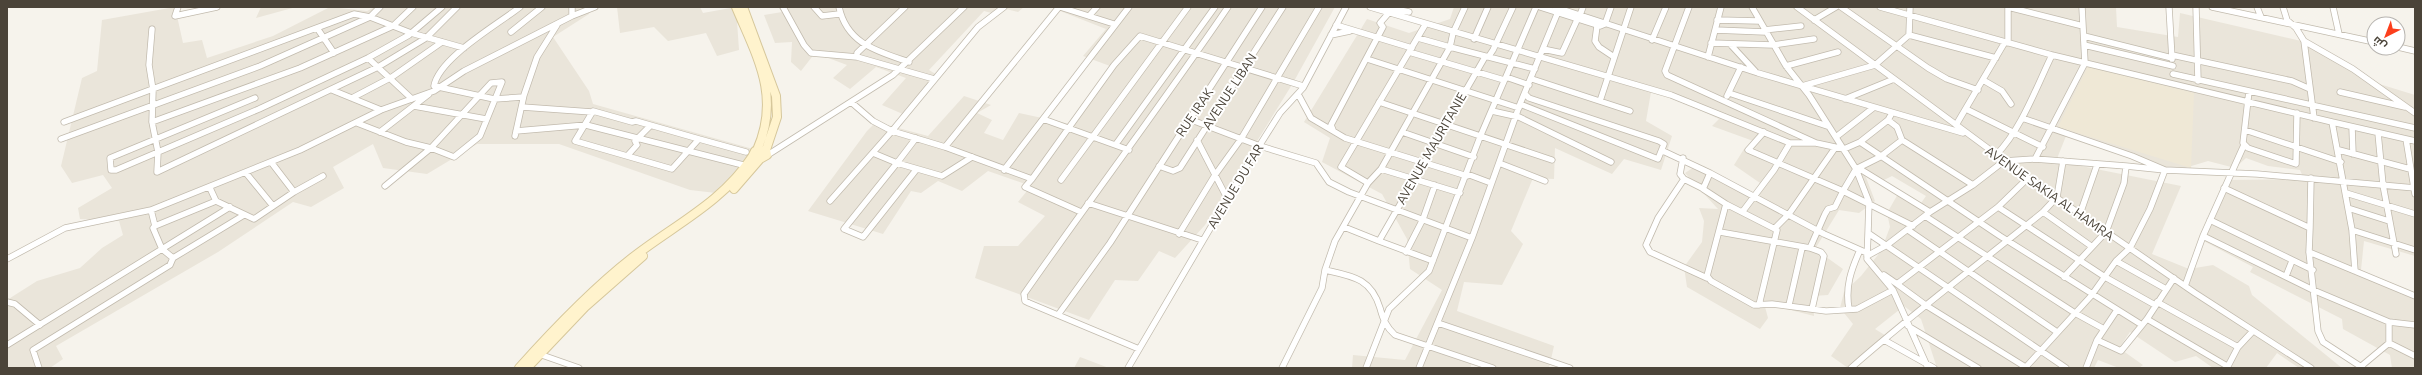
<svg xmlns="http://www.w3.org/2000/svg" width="2422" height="375" viewBox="0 0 2422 375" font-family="Ubuntu,Cairo,sans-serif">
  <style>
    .residential { fill: #eae5da }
    .education { fill: #efe8d6 }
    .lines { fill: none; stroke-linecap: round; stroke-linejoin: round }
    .street-casing { stroke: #c2bbae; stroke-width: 7 }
    .secondary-casing { stroke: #d6c79b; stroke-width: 10 }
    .street { stroke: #fff; stroke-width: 5.5 }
    .secondary { stroke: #fff3cd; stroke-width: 8 }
    .labels { text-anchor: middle; stroke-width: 4; stroke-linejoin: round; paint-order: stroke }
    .street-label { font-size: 13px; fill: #4b4439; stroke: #fff }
  </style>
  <rect width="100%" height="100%" fill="#f6f3ec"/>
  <path class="residential" d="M175,7L183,43L202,40L207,58L273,36L330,7L367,11L375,7H590L589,14L553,37L589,91L593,104L753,149L734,180L716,193L690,190L559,144H477L427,174L383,168L373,144L333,167L344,188L311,207L293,202L218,252L56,346L63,359L50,368H7V300L37,281L80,268L102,248L123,235L119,221L80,219L78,208L112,188L103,175L72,183L61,166L82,78L97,71L102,20Z
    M261,7H296L256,18Z
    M617,7H700L703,13L736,7L739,50L717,56L706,33L668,41L654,27L620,33Z
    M778,7H1024L1018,12L1006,9L999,15L984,11L929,70L937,75L905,115L882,105L906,78L876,67L850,89L833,78L847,65L815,53L801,71L791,62L792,42L775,43L764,15L782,12Z
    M1050,7H1335L1293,83L1205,225L1175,258L1159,251L1138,281L1115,280L1089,320L975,278L984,246H1018L1045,216L1018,202L1031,186L988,171L962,191L938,181L921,193L911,191L883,234L808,211L867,131L876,122L928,136L964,96L991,105L977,113L992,120L984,133L1003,140L1019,113L1070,124L1110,66L1083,56L1106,29Z
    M1454,7H2116L2117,27L2178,37L2180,13L2314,44L2376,83L2415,95V256L2364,241L2361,270L2415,294V368H2392L2390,355L2343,329L2342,319L2250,272L2253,267L2200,239L2230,180L2304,179L2300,170L2268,166L2246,158L2235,168L2208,161L2175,171L2068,131L2056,161L2181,186L2152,254L2189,269L2213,265L2249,286L2252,295L2342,368H2299L2277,353L2266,368H2213L2196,356L2175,362L2130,332L2119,348L2143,365L2139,368H2119L2098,360L2094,368H1937L1921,319L1904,306L1875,329L1891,339L1856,368H1848L1831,356L1853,324L1840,308L1844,292L1861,276L1881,251L1890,227L1887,213L1898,194L1919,206L1926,196L1892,176L1882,181L1862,167L1875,201L1859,213L1839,210L1815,249L1843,269L1828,295L1813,296L1814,316L1764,303L1768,318L1760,329L1687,287L1684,267L1702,242L1704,221L1699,208L1718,209L1685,173L1694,167L1753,193L1760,183L1734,165L1744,149L1756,142L1712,126L1719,119L1661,92H1651L1646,121L1672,136L1661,170L1624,159L1612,174L1555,148L1554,179L1533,178L1511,231L1523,244L1502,285L1464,282L1457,311L1554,346L1549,368H1488L1472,363L1470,368H1352L1353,355L1405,360L1442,290L1410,269L1407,239L1382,194L1322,162L1330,138L1304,122L1367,19L1409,33L1450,19Z
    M1080,357L1109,368H1074Z"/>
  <path class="education" d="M2088,66L2194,93L2191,168L2058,127Z"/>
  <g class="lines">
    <g class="street-casing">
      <path id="street" d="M178,7L175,16L217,7
        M520,7C497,25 439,58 434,86L494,99L523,97
        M783,7L804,45L811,53L857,57
        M814,7L822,16L839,14
        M839,7C847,44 877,51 909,62
        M905,7L857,53V57L934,79
        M1060,7L1114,24
        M1370,7L1671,95L1790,143H1816
        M1386,7L1409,12
        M1465,7L1453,33L1450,47L1535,69
        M1540,7L1600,26L1605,24L1611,7
        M1555,7L1758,73L1963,133
        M1689,7L1665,71L1667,75L1816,143L1844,149L1860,142
        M1752,7L1786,66L1809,95L1856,169L1869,202L1868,233L2066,368
        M1797,7L2028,178L2195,293L2311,368
        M1841,7L1928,68L1947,79L1978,90
        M1880,7L2052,55L2332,122
        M2082,7L2083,26
        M2169,7L2172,59
        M2196,7L2198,81
        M2212,7L2374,42
        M2257,7L2261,17
        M2283,7L2287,20L2296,28L2304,41L2314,118
        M2333,7L2339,34
        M1580,15L1583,7
        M572,16L595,7
        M1089,16L1097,7
        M1717,20L1759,21
        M1814,20L1836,7
        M1336,25L1412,48
        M1597,26L1595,41L1599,47L1614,57
        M317,28L334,53
        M152,29L149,65L153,90L152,122L158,152L157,172L378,67L426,38L457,7
        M1715,30L1765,32
        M1764,30L1801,26
        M511,32L542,7
        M1331,35L1350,31
        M1909,35L1996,58
        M2084,36L2172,58
        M1474,39L1488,7
        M1652,40L1666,7
        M2304,41L2353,69L2415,113
        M1711,43L1773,45L1814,39
        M1730,44L1755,71
        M2084,45L2173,66
        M2398,47L2415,51
        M1543,49L1562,53L1577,20
        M1409,52L1504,80
        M2172,55L2292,81L2310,89
        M1708,57L1721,7
        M368,58L412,99
        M1367,59L1519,108
        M1786,66L1838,52
        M2173,74L2415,128
        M1506,77L1529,85
        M1532,79L1630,111
        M1983,80L2002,91L2011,104
        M502,82L480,136L454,157L431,148L491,83Z
        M1802,86L1875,65L1909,35L1910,7
        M332,90L381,110
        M2249,91L2243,143L2248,148L2296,164L2297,113
        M2340,92L2405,107
        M1729,93L1827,126
        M1298,94L1311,118L1345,138L1467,176
        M1727,96L1741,67
        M255,98L110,158L111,170H116L259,109L368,58L409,35L442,7
        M352,98L392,77L442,42
        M1845,99L1894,79
        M1600,101L1631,7
        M851,102L873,121L892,131L945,147L1032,179L1025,187L1081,212
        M1379,102L1552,160
        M1520,104L1658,159L1664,144L1659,141L1529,98L1525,94
        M414,106L486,119
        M522,107L592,112
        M1966,109L2043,147
        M593,111L632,122L636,121L699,139L672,169L575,141Z
        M1492,111L1519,117L1611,162
        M1892,113L1888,120L1860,142L2000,236L2142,325
        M2022,118L2132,156L2165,170L2257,174L2415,188
        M1043,119L1129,150
        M1189,119L1260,146L1316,163L1329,182L1349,192L1472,238
        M1888,120L1897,127L1902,140
        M64,122L354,14L370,17L411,33L464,48
        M152,122L300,68L393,26L413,7
        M357,123L406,142L431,148
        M1956,125L2005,42
        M2352,127L2353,154
        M1333,130L1331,125L1383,27L1380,23L1394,7
        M2245,130L2341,162
        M516,131L586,125L747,166
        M380,132L429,94
        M1402,132L1474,157
        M1764,132L1748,150L1843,191L1856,169L1880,157L1902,140L1973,185
        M2378,133L2383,185L2396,254
        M515,136L524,95L537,57L557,25
        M1836,137L1873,108
        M916,138L897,163L942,176L972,157
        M61,139L260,66L370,17L380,7
        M699,139L746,152
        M2406,139L2415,194
        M1197,140L1227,198
        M2415,141L2332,122L2352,230L2415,250
        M1116,144L1215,7
        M945,147L1059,7
        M2339,150L2410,169
        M1663,151L1710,173L1703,189L1726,204L1707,276L1711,281L1754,305L1772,304L1826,311L1857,309L1893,290
        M873,153L897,163L844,229L863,237L916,170
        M628,155L637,145L635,141L650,126
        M1996,155C2021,130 2036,88 2052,55
        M766,156L893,75L964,7
        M1683,158L1680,174L1684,179
        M2035,159L2126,166L2124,183L2106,232L2064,277
        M271,162L294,192
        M1499,163L1545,181
        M1159,166L1173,171L1180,168L1283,7
        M1381,169L1460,193
        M1860,169L1930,212
        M1004,170L1129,7
        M246,173L273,206
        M1710,173L1824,234L1867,253
        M1467,174L1491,183
        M1032,179L1114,65L1140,36L1303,86
        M1061,180L1188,7
        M1368,183L1341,167L1425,25
        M385,186L431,148
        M210,188L216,201L254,219L294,192L323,176
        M1702,188L1684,179L1658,218L1646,245L1650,252L1707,278
        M2224,188L2310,228L2309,252L2318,331L2323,342L2363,368
        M2346,193L2415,214
        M830,201L892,131L978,27L1004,7
        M1088,203L1202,240
        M1726,204L1777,230L1759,305
        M1998,207L2105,277L2155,305
        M2348,208L2389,221
        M1743,211L1774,170L1790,143
        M2043,212L2091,246
        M2080,214L2097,165
        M1925,216L2075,313L2104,329
        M2210,220L2313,270
        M155,226L216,201
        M1344,227L1379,241
        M1775,228L1789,214L1835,148
        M2310,228L2311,178
        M1908,230L2057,332
        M2352,230L2355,271
        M1720,232L1810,248L1825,214L1828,209L1835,207L1843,191L1913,226
        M1868,233L1867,259L1893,290L1928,368
        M1179,234L1215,175L1241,139L1319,7
        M2203,236L2313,290L2389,322L2415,325
        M1810,248L1821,252L1824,256L1812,309
        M1406,252L1423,219L1435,185
        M2309,252L2415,296
        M1867,256L1887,245L1930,212L1973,185L2004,161L2035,159L2085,63L2083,26L2008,7V43
        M173,258L244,215
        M7,259L65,228L151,210L300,150L381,110L434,91L464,71L572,16V7
        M1433,261L1379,241L1485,57L1489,56L1493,50L1513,7
        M2116,261L2166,289
        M1325,270C1352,276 1371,278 1380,308C1383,319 1386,327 1395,335L1493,368
        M1884,275L1897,284
        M2286,276L2292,261
        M2185,286L2203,236L2244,145
        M7,302L15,304L40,325
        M2157,302L2238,347
        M1789,305L1802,248
        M1849,309C1845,287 1851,270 1860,250
        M1058,315L1110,243L1262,7
        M2147,319L2227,366
        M2389,322V343
        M1438,323L1570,368
        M1908,326L1978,368
        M1884,340L1934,368
        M2097,340L2121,351L2147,319L2174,278
        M7,345L162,249L153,228L155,226L151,210
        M1139,349L1029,303L1025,301L1024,294C1091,198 1162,104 1228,7
        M539,354L579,368
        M39,368L33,350L170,265L173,258L162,249L230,207
        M1128,368L1251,159L1280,113L1303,88L1346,7
        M1282,368L1322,288L1325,270L1335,241L1368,183L1381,169L1450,47L1418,38
        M1366,368L1389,309L1429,271L1480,137L1536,7
        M1419,368L1472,238L1520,104L1560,7
        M1851,368C1913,313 1979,264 2043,212L2057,197L2063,161
        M2025,368L2091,296L2116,261L2130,248L2150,209L2165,170L2126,166
        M2027,368L1927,306L1897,284L1998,207L2028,178
        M2086,368L2097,340L2117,310
        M2227,368L2238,347L2253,331
        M2359,368L2389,343L2415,356"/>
    </g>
    <g class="secondary-casing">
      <path id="secondary" d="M736,7C757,57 781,96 757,150
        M743,7L776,96L777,117L766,150
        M766,150L767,155L760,159L752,157L755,151Z
        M734,189L760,159
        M519,368C554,329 591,290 632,258C674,225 722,203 752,157
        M527,368L585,307L643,256"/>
    </g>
    <use href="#street" class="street"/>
    <use href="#secondary" class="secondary"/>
  </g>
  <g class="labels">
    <g class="street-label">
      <text transform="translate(1229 91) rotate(-57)" y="5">AVENUE LIBAN</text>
      <text transform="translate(1194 112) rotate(-56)" y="5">RUE IRAK</text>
      <text transform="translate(1431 148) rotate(-60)" y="5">AVENUE MAURITANIE</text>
      <text transform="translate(1235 186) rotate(-59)" y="5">AVENUE DU FAR</text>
      <text transform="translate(2050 193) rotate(35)" y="5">AVENUE SAKIA AL HAMRA</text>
    </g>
  </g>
  <rect width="2422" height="375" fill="none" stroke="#4b4439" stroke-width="16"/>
  <g transform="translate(2386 36) rotate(222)"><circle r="19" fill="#ffffff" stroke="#b7b4b0"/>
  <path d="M0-3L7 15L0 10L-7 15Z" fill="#fc3f1d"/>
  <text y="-6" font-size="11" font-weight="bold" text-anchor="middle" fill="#4b4439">ش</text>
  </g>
</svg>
